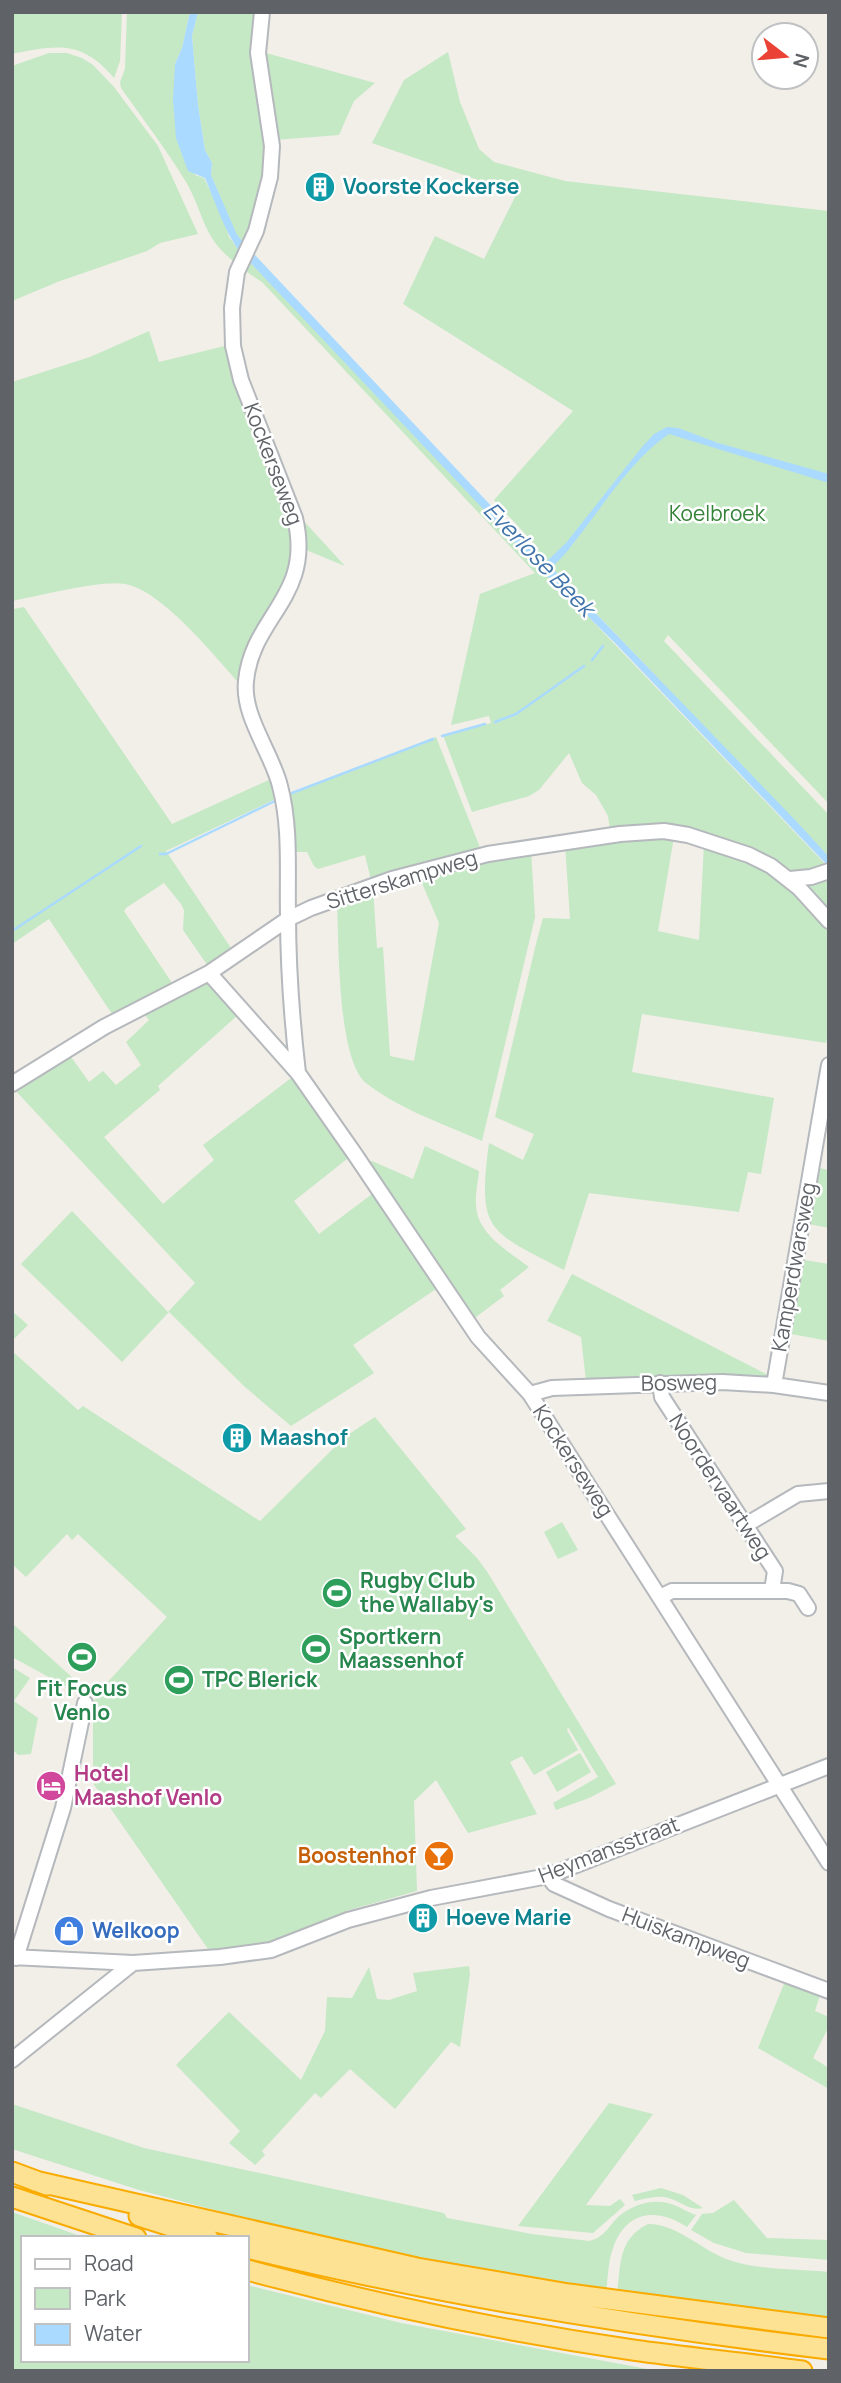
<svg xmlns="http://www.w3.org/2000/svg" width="841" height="2383" viewBox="0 0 841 2383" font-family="Manrope,sans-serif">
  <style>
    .green { fill: #c5e8c5 }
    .water { fill: #aadaff }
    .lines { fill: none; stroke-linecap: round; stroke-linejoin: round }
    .stream { stroke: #aadaff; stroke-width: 2.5 }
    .minor-casing { stroke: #b5b8bc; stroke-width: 18 }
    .highway-casing { stroke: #f9ab00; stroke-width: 23 }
    .minor { stroke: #fff; stroke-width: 14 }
    .highway { stroke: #fde293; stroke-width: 19 }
    .labels { text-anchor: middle; stroke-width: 5; stroke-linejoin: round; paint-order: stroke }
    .culture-label { font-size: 21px; font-weight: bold; fill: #0d838f; stroke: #fff; text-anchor: start }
    .street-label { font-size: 21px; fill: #5f6368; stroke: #fff }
    .park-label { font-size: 21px; fill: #348238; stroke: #fff }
    .leisure-label { font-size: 21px; font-weight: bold; fill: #27864d; stroke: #fff; text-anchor: start }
    .hotel-label { font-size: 21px; font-weight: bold; fill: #b23c85; stroke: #fff; text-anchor: start }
    .food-label { font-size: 21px; font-weight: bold; fill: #c56008; stroke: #fff; text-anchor: end }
    .shop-label { font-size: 21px; font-weight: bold; fill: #366cbe; stroke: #fff; text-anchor: start }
    .water-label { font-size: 23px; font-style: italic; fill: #4174aa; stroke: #fff }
  </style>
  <rect width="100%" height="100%" fill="#f1efe8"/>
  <path class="green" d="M12,12H122L120,61L114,78C82,40 57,45 12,54Z
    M127,12H190L182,48L175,64L195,175L204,178L224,218L229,237L241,253L236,263C202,238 205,215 186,182C166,149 143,119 121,88L120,82L125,69Z
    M198,12H256L267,161L246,245L237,236L211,175L212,163L205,150L198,105L192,36Z
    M448,52L460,102L479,149L494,162L565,181L829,211V804L668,635L664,641L829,815V857L588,605L580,608L828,867L805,873L793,871L739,847L610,830L608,816L596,795L582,783L569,753L539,790L529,796L472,812L443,735L491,723L489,716L451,725L480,594L535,573L262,282L242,269L247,259L540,559L534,552L539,549L494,500L573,411L403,304L435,236L484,259L515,197L484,182L372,143L404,80Z
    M49,53H67L82,58L93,65L114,87L158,146L198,234L160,243L147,251L60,281L12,301V66Z
    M266,53L375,83L354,101L339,135L275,140Z
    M149,331L159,362L229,345L295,529L293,571L255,640L238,682C213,654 161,590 125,584C98,580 41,596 12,601V382L90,357Z
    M301,518L345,566L306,550V540Z
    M12,607L14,609L24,607L172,824L271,779L282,796L166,851L233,951L208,966L183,930L184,910L181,904L164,883L126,908L124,911L174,986L114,1017L49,919L12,944Z
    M436,737L481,850L410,866L371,880L365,855L318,869L314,866L307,852H294L293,809L290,793Z
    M674,837L658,931L699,940L704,844L775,873L801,897L829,929V1029L826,1043L642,1014L632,1072L774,1098L761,1174L748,1172L739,1212L589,1193L564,1270C489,1230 477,1234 489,1143L523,1160L534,1134L495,1117L536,944L543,918L570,919L565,844Z
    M531,848L535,917L482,1141C444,1124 399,1109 366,1083C337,1059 339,942 337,904L373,889L377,948L383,947L390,1056L414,1061L439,923L418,874Z
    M829,876V917L801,882Z
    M206,982L213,985L238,1015L158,1086L160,1090L104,1137L163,1204L214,1160L203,1145L295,1075L352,1155L294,1201L319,1234L376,1191L439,1287L353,1345L374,1373L291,1426L245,1387L169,1312L122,1362L21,1264L72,1211L168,1312L195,1283L13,1088L69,1054L89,1082L103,1071L116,1085L141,1065L126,1042L149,1020L143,1012Z
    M425,1146L479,1171C478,1182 475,1194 476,1205C477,1234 508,1251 529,1267L500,1290L504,1296L472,1320L368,1164L372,1161L413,1179Z
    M814,1167L829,1170V1228L804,1223Z
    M798,1259L829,1264V1341L786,1333Z
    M572,1274L770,1376L769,1379L586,1381L581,1337L547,1321Z
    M12,1311L28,1325L12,1341Z
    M12,1351L78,1410L83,1406L260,1521L346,1436L375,1417L466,1529L455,1536L477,1558L488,1573L616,1784L589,1798L556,1810L553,1803L598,1777L568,1727L567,1730L578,1750L534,1775L522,1756L510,1762L537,1814L468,1833L436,1780L414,1801L417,1891L346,1911L347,1914L259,1945L208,1951L211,1948L208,1949L93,1783V1702L96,1698L95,1696L167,1617L78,1534L72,1540L67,1534L26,1577L12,1564Z
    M562,1522L578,1550L558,1559L544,1532Z
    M12,1623L85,1689L80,1694L12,1657Z
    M12,1667L30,1678L14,1701L38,1718L31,1754L18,1755L12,1749Z
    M580,1753L591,1772L557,1792L546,1772Z
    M469,1966L470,1974L460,2047L451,2042L395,2109L350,2069L321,2098L315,2093L262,2151L265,2155L255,2165L229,2143L240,2131L176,2065L229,2012L301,2080L325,2031L327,1997L352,1998L369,1967L377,1999L389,2000L417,1991L413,1973Z
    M786,1979L820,1995L815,2011L829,2017V2026L813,2058L829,2068V2089L758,2048Z
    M609,2103L653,2114L586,2205L610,2206L620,2199L625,2205L593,2233L518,2226Z
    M12,2104L144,2148L444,2213L447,2218L532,2234L589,2241C604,2238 608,2227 618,2217C632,2205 652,2198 671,2204C679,2206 687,2212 696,2215L687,2227C656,2207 626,2211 613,2248C608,2262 608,2278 606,2292L332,2241L139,2190L12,2149Z
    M661,2188L683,2195L703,2208C689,2212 679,2199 664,2197C654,2196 644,2199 635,2201L632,2195Z
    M734,2200L767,2238L829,2240V2260L746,2253L714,2243L691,2230L702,2214L713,2213Z
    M12,2212L86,2238H23V2360H247V2285L401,2323L658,2371H12Z
    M648,2224C677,2224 699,2248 726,2259C755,2270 797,2269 829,2272V2319L617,2293C621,2264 618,2239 648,2224Z"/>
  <path class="water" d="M190,12H198L192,36L198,105L205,150L212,163L211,175L237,235L246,245L241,253C226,235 215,201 205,178L188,171L176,138L173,100L175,64L182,48Z
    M252,252L545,563L566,543L642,447L654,434L667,427L678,428L718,443L829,474V483L669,434C636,456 607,499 583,531C573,543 564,558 551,567L798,823L829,857V867L616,644L537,566L247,259Z"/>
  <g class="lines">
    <path class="stream" d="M592,660L603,646
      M495,722L516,714L584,666
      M442,736L485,724
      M292,793L433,739
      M160,854H166L277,800
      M12,931L141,846"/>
    <g class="minor-casing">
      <path id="minor" d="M262,12L258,53L272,146L270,177L256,231L237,272L232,308L233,346L241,380L295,518C314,597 252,616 246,681C242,716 272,753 280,786C291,828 287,871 288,914C288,967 292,1021 298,1073
        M790,879L811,877L829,871
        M209,973L298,1073L354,1153L478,1337L530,1394L829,1863
        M12,1084L104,1027L209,973L288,919L311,908L392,879L488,854L620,834L664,831L688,835L749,855L771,866L799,888L829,921
        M660,1383L662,1397L775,1571L772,1591
        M774,1385L829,1065
        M530,1394L552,1388L722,1382L774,1385L829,1393
        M744,1526L798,1494L829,1491
        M660,1597L672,1591H788L799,1594L808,1608
        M548,1876L554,1884L609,1909L829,1991
        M12,1957L133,1963L220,1957L271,1950L348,1920L431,1898L548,1876L829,1766
        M16,1958L63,1808L85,1703
        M12,2060L133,1963"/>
    </g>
    <g class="highway-casing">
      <path id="highway" d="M12,2172L47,2185
        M35,2181L417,2268L569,2294L829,2328
        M12,2197L136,2238
        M139,2216L208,2238
        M247,2248C439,2295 633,2326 829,2349
        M247,2270C374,2304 503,2331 633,2350C689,2358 746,2363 802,2371"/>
    </g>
    <use href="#minor" class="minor"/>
    <use href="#highway" class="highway"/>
  </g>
  <defs>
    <g id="building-disc" transform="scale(1.575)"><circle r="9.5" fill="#0f9aa8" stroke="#fff"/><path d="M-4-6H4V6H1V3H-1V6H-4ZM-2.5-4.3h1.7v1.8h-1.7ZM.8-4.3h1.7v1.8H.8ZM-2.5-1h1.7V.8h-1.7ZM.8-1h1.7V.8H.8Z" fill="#fff"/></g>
    <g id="stadium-disc" transform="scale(1.575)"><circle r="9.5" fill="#2e9e5b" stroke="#fff"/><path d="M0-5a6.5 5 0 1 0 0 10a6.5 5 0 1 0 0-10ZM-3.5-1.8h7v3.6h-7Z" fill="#fff"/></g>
    <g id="hotel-disc" transform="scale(1.575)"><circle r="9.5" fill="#d1479c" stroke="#fff"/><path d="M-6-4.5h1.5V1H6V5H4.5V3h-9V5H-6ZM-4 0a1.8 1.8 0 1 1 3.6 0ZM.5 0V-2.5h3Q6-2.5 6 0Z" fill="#fff"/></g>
    <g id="bar-disc" transform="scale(1.575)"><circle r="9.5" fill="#e8710a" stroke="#fff"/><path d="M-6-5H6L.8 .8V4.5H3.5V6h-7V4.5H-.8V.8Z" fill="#fff"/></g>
    <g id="shop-disc" transform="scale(1.575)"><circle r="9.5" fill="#3f7fe0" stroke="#fff"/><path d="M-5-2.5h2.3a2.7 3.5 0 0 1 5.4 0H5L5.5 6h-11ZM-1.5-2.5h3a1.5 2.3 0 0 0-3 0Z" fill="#fff"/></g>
  </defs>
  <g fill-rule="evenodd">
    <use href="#building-disc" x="320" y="187"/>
    <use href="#building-disc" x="237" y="1438"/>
    <use href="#stadium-disc" x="337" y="1593"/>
    <use href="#stadium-disc" x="316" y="1649"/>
    <use href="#stadium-disc" x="82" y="1657"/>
    <use href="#stadium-disc" x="179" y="1680"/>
    <use href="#hotel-disc" x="51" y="1786"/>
    <use href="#bar-disc" x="439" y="1856"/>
    <use href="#building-disc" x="423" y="1918"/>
    <use href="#shop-disc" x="69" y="1931"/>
  </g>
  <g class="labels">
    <g class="culture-label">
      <text x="343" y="194">Voorste Kockerse</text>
      <text x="260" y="1445">Maashof</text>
      <text x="446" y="1925">Hoeve Marie</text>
    </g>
    <g class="street-label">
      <text transform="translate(273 464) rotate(69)" y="7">Kockerseweg</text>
      <text transform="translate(402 880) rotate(-17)" y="7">Sitterskampweg</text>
      <text transform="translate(794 1267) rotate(-80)" y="7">Kamperdwarsweg</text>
      <text transform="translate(679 1383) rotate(-1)" y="7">Bosweg</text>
      <text transform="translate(573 1461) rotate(57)" y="7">Kockerseweg</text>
      <text transform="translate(720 1487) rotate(57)" y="7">Noordervaartweg</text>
      <text transform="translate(609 1850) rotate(-21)" y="7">Heymansstraat</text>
      <text transform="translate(686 1938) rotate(21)" y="7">Huiskampweg</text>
    </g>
    <g class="park-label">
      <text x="717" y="521">Koelbroek</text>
    </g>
    <g class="leisure-label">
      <text x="360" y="1588">Rugby Club<tspan x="360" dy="24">the Wallaby's</tspan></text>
      <text x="339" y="1644">Sportkern<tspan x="339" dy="24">Maassenhof</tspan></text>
      <text x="202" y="1687">TPC Blerick</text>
      <text x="82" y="1696" text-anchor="middle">Fit Focus<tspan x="82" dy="24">Venlo</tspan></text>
    </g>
    <g class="hotel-label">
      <text x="74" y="1781">Hotel<tspan x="74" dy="24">Maashof Venlo</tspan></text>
    </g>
    <g class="food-label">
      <text x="416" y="1863">Boostenhof</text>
    </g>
    <g class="shop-label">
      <text x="92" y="1938">Welkoop</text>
    </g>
    <g class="water-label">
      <text transform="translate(539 559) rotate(46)" y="8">Everlose Beek</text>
    </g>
  </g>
  <rect width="841" height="2383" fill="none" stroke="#5f6368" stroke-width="28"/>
  <rect x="21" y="2236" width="228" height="126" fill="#ffffff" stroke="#bfc1c3" stroke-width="2"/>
  <rect x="35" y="2259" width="35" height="10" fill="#ffffff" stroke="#bfc1c3" stroke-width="2"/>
  <text x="84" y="2271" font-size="21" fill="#5f6368">Road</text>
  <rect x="35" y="2288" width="35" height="21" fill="#c5e8c5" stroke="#bfc1c3" stroke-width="2"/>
  <text x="84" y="2306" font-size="21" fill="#5f6368">Park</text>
  <rect x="35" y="2324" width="35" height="21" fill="#aadaff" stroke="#bfc1c3" stroke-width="2"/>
  <text x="84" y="2341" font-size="21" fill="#5f6368">Water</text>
  <g transform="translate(785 56) rotate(106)"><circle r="33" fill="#ffffff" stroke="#bfc1c3" stroke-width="2"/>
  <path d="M0-5L12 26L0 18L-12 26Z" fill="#ea4335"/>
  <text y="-10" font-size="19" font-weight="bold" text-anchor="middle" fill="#5f6368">N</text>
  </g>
</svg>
